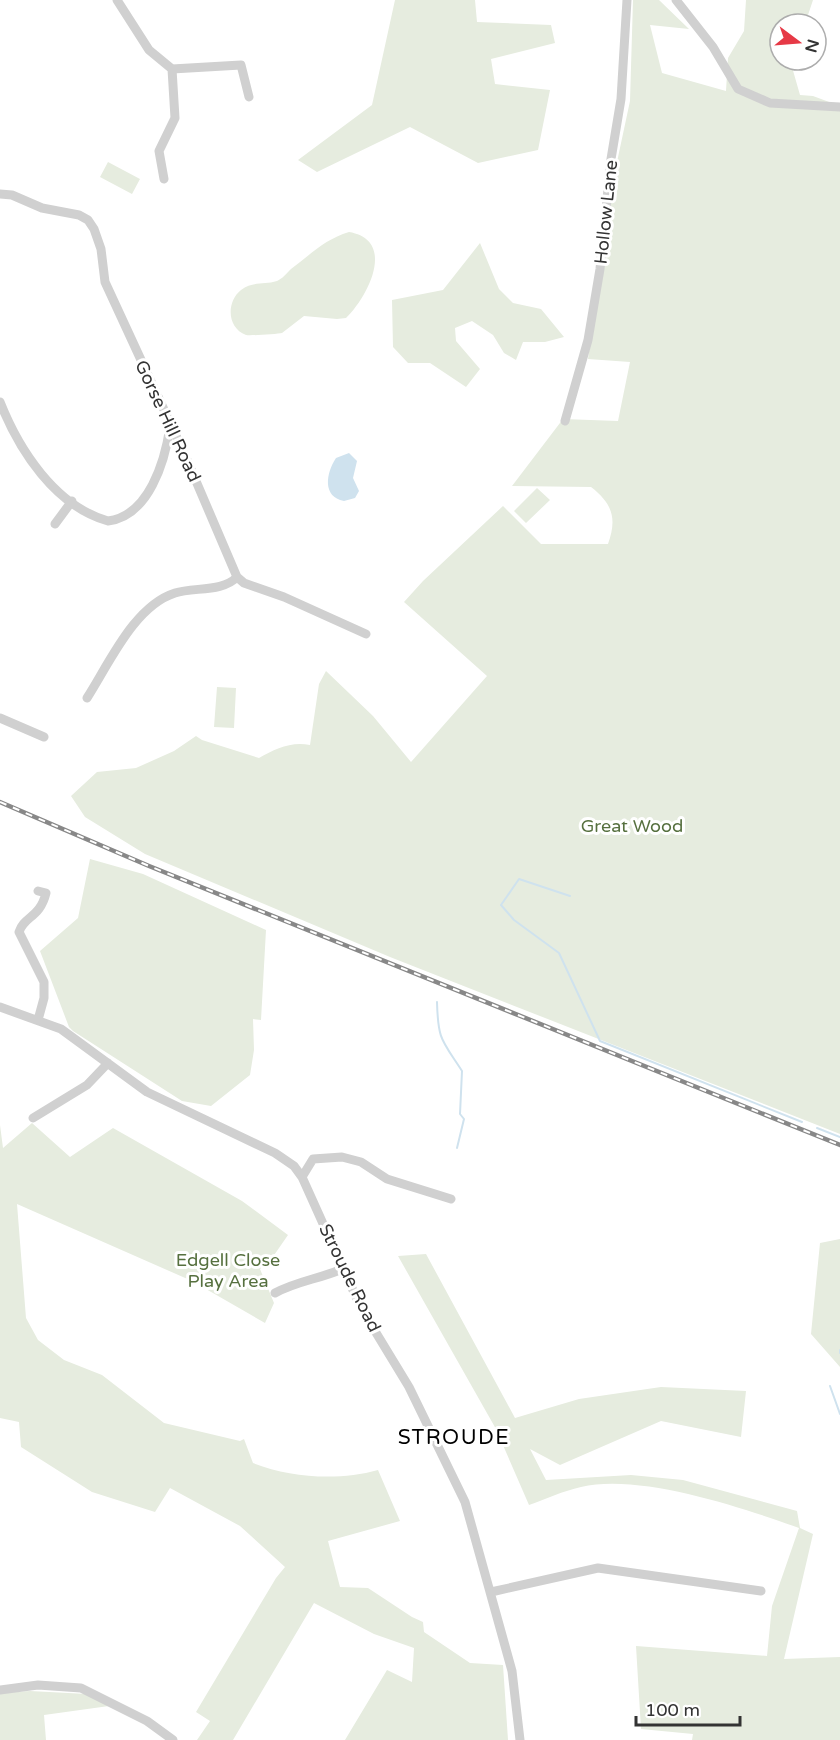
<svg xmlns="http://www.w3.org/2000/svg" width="840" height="1740" viewBox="0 0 840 1740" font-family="'Varela Round',sans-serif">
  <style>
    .green { fill: #e6ecdf }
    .water { fill: #cfe2ee }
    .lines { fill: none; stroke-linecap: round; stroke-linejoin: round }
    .stream { stroke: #cfe2ee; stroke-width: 2 }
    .minor { stroke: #d0d0d0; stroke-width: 9 }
    .rail-casing { stroke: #888; stroke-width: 4.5 }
    .rail { stroke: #fff; stroke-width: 2; stroke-dasharray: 7; stroke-linecap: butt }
    .labels { text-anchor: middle; stroke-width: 6; stroke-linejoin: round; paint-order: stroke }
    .street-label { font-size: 18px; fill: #333; stroke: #fff }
    .park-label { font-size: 18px; fill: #56703f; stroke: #fff }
    .quarter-label { font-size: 21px; letter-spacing: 1.5px; fill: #000; stroke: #fff }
  </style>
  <rect width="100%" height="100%" fill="#fff"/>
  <path class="green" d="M395,0H475L477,22L551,25L555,43L491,59L495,84L550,90L538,150L478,163L410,127L317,172L298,160L372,105Z
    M633,0H659L689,29L650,25L662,73L726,91L728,58L744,31L746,0H813L805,24H780V60H790L800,95L813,96L840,106V1134L390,957L145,854L85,817L71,796L97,772L136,768L174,751L196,736L202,740L259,758C275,749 291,741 310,745L319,684L326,671L373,716L411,762L487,676L404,602L423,581L503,506L541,544H608C617,519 613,504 591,487L512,486L563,419L618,421L630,362L588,359L614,176L630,101Z
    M108,162L140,179L132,194L100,177Z
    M349,232C397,240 368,297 346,318L337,319L304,316L282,333C278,334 248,336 246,335C227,328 226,302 241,290C253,281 264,285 277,281C282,279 287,273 291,269C310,255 325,239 349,232Z
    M480,243L499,289L513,303L541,309L564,337L545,342H523L516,360L504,353L493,335L472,321L455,328L456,341L480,369L466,387L430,363H408L393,347L392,300L443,290Z
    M537,488L550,500L526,523L514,511Z
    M217,687L236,688L234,728L214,727Z
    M90,859L143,874L266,930L261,1020L253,1019L254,1050L250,1075L211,1106L182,1101L73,1031L69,1027L40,951L78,918Z
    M32,1123L70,1157L113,1128L242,1201L288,1235L270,1261L260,1269L274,1303L265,1323L192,1281L17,1204L26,1318L38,1340L64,1360L102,1375L164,1423L240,1441L244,1439L253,1463C291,1478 339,1481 378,1470L400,1521L328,1541L340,1587L368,1588L412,1617L423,1622L424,1632L470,1663L503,1665L508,1740H345L387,1670L412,1682L414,1648L374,1634L314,1603L233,1740H197L210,1721L196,1712L276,1578L285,1567L240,1526L170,1488L155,1512L92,1492L21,1447L19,1422L0,1418V1125L3,1148Z
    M840,1239V1367L811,1334L820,1243Z
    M426,1254L515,1418L579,1399L661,1387L746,1391L741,1437L661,1421L560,1465L530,1449L546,1480L631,1475L683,1480L797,1511L800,1528L813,1534L784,1659L840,1657V1740H692L693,1734L641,1729L636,1646L767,1656L772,1606L799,1528C743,1508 640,1473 581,1487C563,1491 546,1499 529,1505L496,1429L398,1256Z
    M30,1691L87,1694L109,1706L44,1715L46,1740H0V1693Z"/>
  <path class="water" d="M349,453L357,461L353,478L359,491L355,498L344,501C322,497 326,473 336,458Z"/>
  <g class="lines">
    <path class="stream" d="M570,896L519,879L501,905L514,920L559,953L600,1041L802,1122
      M437,1002C438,1041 442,1040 462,1071L460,1114L464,1119L457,1148
      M817,1128L840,1137
      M840,1350V1353
      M830,1386L840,1414"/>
    <path class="minor" d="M117,0L149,50L172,69L241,65L249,97
      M676,0L713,47L738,89L770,103L840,107
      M164,179L159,151L175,118L172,69
      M0,194L12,195L42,208L79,215L88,220L94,229L101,249L105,282L184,453L237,577L244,583L284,597L366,634
      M0,402C19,450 55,506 108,521C149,516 165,461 170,427
      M565,421L588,340L600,269L611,159L621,99L627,0
      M55,524L72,501
      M87,698C109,664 134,606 175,593C194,587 223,592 237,577
      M0,718L44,737
      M38,891L46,893C40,918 24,916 19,932L44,982V998L38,1020
      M0,1007L61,1029L147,1092L275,1153L294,1166L302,1177L361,1308L409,1387L465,1502L512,1671L520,1740
      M33,1118L87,1085L108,1063
      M302,1177L313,1159L342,1157L361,1162L387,1179L451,1199
      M275,1293C297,1281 319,1279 342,1269
      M491,1592L598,1568L761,1591
      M0,1690L38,1685L81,1688L147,1721L173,1740"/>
    <g class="rail-casing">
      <path id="rail" d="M0,802L149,866L840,1145"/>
    </g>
    <use href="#rail" class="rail"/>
  </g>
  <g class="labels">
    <g class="street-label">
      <text transform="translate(606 212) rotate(-84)" y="6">Hollow Lane</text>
      <text transform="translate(168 421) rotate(65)" y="6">Gorse Hill Road</text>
      <text transform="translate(350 1278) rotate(64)" y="6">Stroude Road</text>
    </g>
    <g class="park-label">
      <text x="632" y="832">Great Wood</text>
      <text x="228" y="1266">Edgell Close<tspan x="228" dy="21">Play Area</tspan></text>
    </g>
    <g class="quarter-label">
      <text x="454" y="1444">STROUDE</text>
    </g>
  </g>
  <g transform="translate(798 42) rotate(106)"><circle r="28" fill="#ffffff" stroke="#adadad" stroke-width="1.5"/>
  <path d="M0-4.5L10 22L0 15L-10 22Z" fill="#e63946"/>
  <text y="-9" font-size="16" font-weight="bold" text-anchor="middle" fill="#333333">N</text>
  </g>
  <path d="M636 1716v9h104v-9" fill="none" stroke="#333333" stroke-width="3"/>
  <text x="645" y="1716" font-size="18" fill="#333333" stroke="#ffffff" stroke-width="4.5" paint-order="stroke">100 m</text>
</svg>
